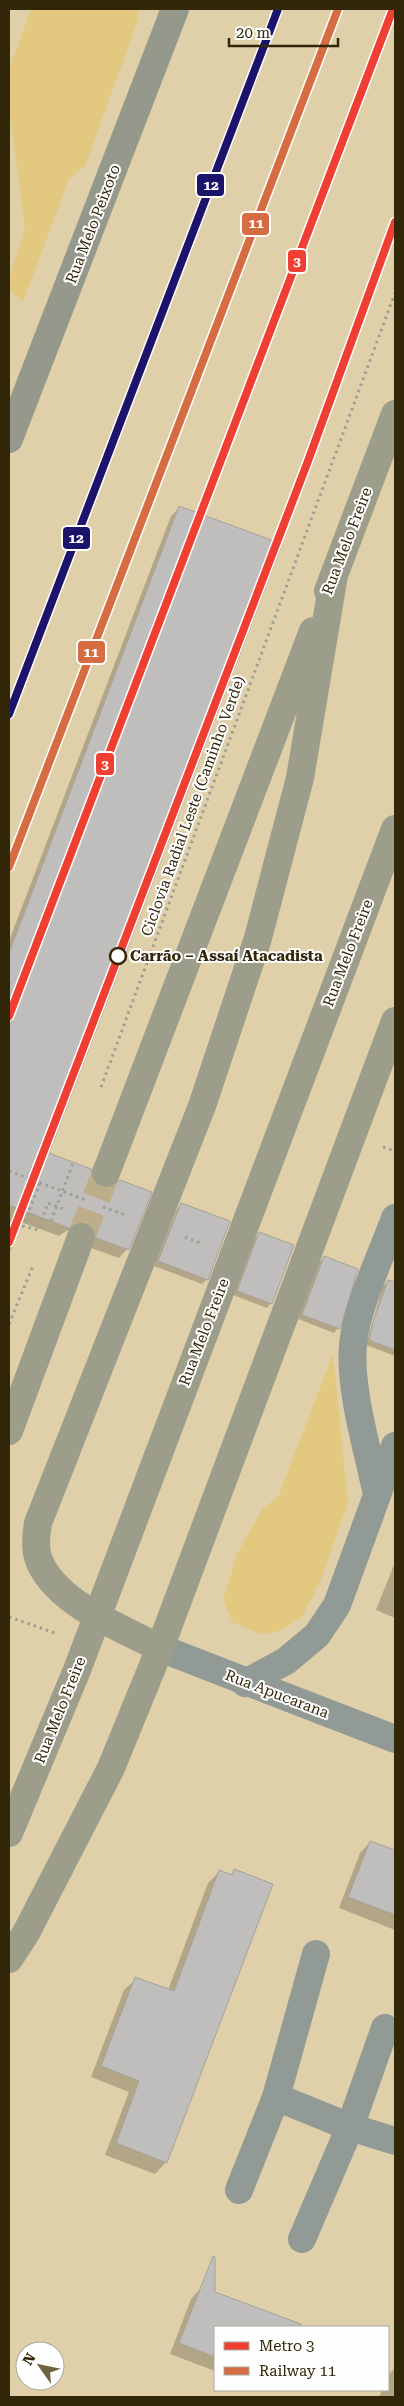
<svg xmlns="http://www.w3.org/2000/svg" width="404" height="2406" viewBox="0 0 404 2406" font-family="'Roboto Serif',serif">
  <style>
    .green { fill: #e3c880 }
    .shadow { fill: #0003 }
    .building { fill: #c0bebd; stroke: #a5a29b }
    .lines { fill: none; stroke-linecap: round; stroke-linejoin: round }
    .highway-tunnel { stroke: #bdae89; stroke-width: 28; stroke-dasharray: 28 14; stroke-linecap: butt }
    .path { stroke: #9d9f94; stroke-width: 3; stroke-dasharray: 2.5 4; stroke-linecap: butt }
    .minor { stroke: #929a96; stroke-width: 28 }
    .major { stroke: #95998c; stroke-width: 28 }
    .highway { stroke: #9c9d8b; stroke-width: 28 }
    .rail-1-casing { stroke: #fefefe; stroke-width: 11 }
    .rail-2-casing { stroke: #fefefe; stroke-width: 11 }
    .rail-1 { stroke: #d66d42; stroke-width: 8 }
    .rail-2 { stroke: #1c146b; stroke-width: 8 }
    .metro-1-casing { stroke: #fefefe; stroke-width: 11 }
    .metro-1 { stroke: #ef3f32; stroke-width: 8 }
    .stop-dot { fill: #fefefe; stroke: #322709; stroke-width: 2.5 }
    .labels { text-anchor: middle; stroke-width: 4; stroke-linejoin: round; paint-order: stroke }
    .street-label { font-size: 15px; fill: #322709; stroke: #fefefe }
    .stop-label { font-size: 15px; font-weight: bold; fill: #322709; stroke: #fefefe; text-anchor: start }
    .line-badge { stroke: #fefefe; stroke-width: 2 }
    .badge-label { font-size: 14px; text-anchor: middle; font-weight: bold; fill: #fff }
  </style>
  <rect width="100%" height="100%" fill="#e0d0a9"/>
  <path class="green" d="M31,9H138L137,23L85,166L69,179L23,302L9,289V279L25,228L9,108V69Z
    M333,1354L348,1503L320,1582L302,1617L280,1631L262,1634L233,1623L223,1600L237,1554L263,1508L278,1497Z"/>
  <path class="shadow" d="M180,507L47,1154L92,1183L127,1249L119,1258L88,1247L78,1231L68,1230L59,1236L21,1222L9,1255V941L171,516Z
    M181,1204L207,1279L202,1284L154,1266L177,1209Z
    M260,1233L271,1303L267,1308L233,1295L255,1238Z
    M324,1257L338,1328L334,1333L298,1319L319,1262Z
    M388,1281L395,1284V1356L366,1345L383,1286Z
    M395,1562V1618L376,1610Z
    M370,1842L395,1852V1930L339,1908L360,1853Z
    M234,1871L166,2162L155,2174L105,2155L129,2092L91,2077L124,1990L136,1979L168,1990L208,1883L219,1872L230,1876Z
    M201,2288L305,2327H215V2371L170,2354L191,2299Z
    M395,2367V2397H379L382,2390H388V2376Z"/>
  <path class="building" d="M179,506L282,544L49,1153L91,1169L94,1182L101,1188H109L115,1185L120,1180L152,1192L129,1250L96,1238L93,1227L87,1223L78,1222L69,1228L9,1205V953Z
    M181,1203L230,1221L208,1280L158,1261Z
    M259,1232L294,1245L272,1304L237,1291Z
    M324,1256L358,1269L340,1329L302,1315Z
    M388,1280L395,1282V1350L369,1340L374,1319Z
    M370,1841L395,1850V1915L348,1897Z
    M234,1869L273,1884L167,2163L116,2143L139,2081L101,2066L135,1977L174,1991L219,1870L232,1875Z
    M213,2256L215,2257V2292L301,2324L300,2327H215V2357L179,2343Z"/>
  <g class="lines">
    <path class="highway-tunnel" d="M81,1237L106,1173"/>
    <path class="path" d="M101,1087L395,293
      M383,1147L395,1151
      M9,1171L86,1200
      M40,1183L23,1226L38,1230L48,1203L64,1209
      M103,1207L126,1215
      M51,1221L73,1163
      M185,1237L203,1244
      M9,1324L33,1266
      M9,1617L55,1633"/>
    <path class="minor" d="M377,1495C368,1450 349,1390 353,1345C356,1308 382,1254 395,1218
      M160,1648L395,1739
      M245,1683L286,1661L317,1635L337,1605L395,1446
      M316,1954L276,2097L350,2127L395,2141
      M239,2190L276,2097
      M302,2239L350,2127L385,2028"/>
    <path class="major" d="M9,439L175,9"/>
    <path class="highway" d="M328,591L395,414
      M106,1173L313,631
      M9,1431L81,1237
      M160,1648C121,1628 61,1605 41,1565C34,1552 36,1537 38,1523L202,1106L258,938L300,778L334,575
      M9,1833L77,1670L395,829
      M9,1959L26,1933L111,1768L160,1648L395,1021"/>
    <g class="rail-1-casing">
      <path id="rail-1" d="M9,867L338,9"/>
    </g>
    <g class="rail-2-casing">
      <path id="rail-2" d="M9,714L278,9"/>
    </g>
    <use href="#rail-1" class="rail-1"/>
    <use href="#rail-2" class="rail-2"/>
    <g class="metro-1-casing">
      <path id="metro-1" d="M9,1016L393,9
        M9,1242L308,461L395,222"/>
    </g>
    <use href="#metro-1" class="metro-1"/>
  </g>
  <circle class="stop-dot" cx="118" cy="956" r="8"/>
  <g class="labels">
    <g class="street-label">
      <text transform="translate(93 224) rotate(-69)" y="5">Rua Melo Peixoto</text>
      <text transform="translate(347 541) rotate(-69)" y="5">Rua Melo Freire</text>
      <text transform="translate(193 806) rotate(-70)" y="5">Ciclovia Radial Leste (Caminho Verde)</text>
      <text transform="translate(348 953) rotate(-69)" y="5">Rua Melo Freire</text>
      <text transform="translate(204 1332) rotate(-69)" y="5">Rua Melo Freire</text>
      <text transform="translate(277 1694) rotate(21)" y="5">Rua Apucarana</text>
      <text transform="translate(60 1710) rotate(-68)" y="5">Rua Melo Freire</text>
    </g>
    <g class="stop-label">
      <text x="130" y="961">Carrão – Assaí Atacadista</text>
    </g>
  </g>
  <g class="line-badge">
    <rect x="196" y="173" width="29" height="24" rx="5" fill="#1c146b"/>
    <rect x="241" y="212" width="29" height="24" rx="5" fill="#d66d42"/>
    <rect x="287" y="249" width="20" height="24" rx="5" fill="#ef3f32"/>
    <rect x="62" y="526" width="29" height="24" rx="5" fill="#1c146b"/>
    <rect x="77" y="640" width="29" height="24" rx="5" fill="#d66d42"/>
    <rect x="95" y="752" width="20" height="24" rx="5" fill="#ef3f32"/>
  </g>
  <g class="badge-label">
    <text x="211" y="190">12</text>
    <text x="256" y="228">11</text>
    <text x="297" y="266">3</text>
    <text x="76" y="543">12</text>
    <text x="91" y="657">11</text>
    <text x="105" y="769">3</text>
  </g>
  <rect width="404" height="2406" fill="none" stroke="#322709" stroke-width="20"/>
  <rect x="214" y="2326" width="175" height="65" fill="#fefefe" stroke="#aca89c"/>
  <rect x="224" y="2342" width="25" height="8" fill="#ef3f32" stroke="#aca89c"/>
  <text x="259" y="2351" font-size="15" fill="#322709">Metro 3</text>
  <rect x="224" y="2367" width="25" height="8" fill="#d66d42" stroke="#aca89c"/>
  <text x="259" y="2376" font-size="15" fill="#322709">Railway 11</text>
  <g transform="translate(40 2366) rotate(303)"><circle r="24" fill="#fefefe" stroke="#aca89c"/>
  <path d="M0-4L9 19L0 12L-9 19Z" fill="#6f6241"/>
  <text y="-8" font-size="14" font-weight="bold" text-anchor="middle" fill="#322709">N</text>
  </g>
  <path d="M229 38v8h109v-8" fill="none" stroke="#322709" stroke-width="2.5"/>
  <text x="236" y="38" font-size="15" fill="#322709" stroke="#fefefe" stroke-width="4" paint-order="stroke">20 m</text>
</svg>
